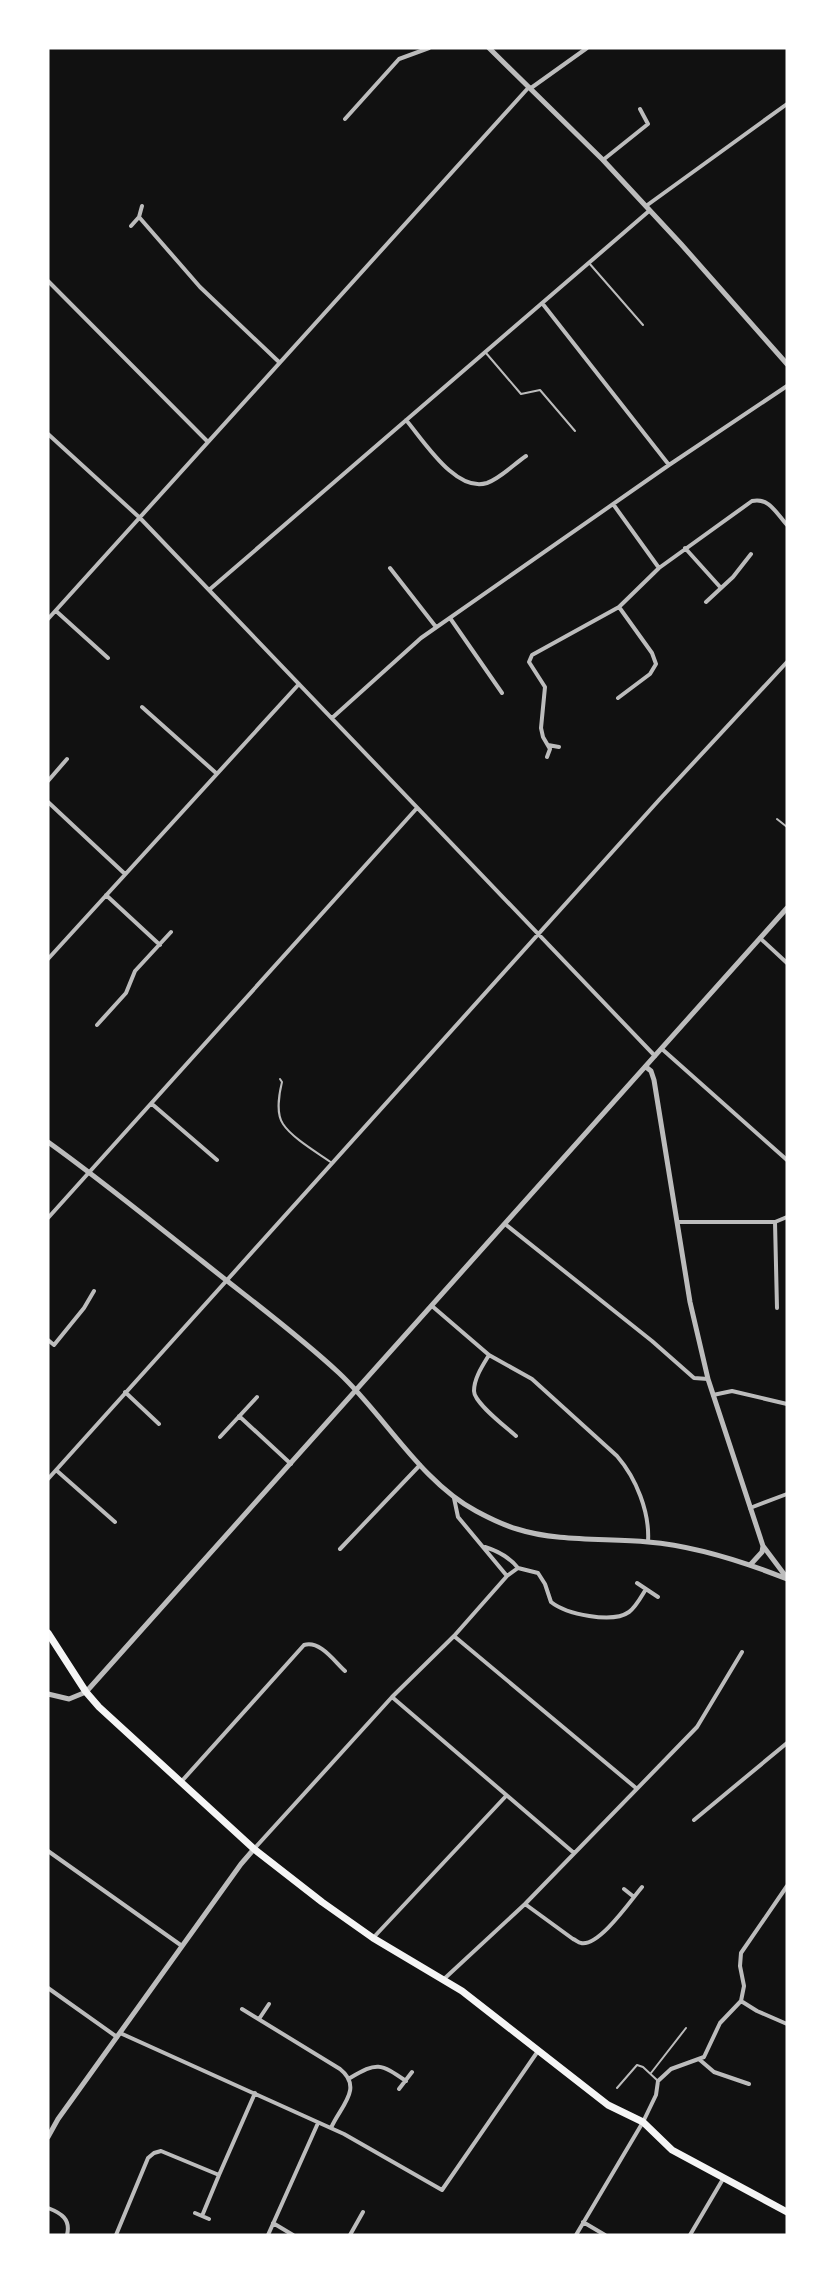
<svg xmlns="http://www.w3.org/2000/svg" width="835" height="2283" viewBox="0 0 835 2283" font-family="'PT Sans',sans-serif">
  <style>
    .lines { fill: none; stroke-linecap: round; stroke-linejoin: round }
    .service { stroke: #bcbcbc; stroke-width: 2 }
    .minor { stroke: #bcbcbc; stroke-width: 4 }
    .tertiary { stroke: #bcbcbc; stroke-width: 5 }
    .primary { stroke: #f5f5f5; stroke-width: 7 }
  </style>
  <rect width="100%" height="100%" fill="#111"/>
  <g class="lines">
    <path class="service" d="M589,263L643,325
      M486,353L521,394L540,390L575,431
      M777,819L787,827
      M280,1079L282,1082C279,1094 276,1114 283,1124C292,1138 318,1153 332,1163
      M651,2073L686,2028
      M617,2088L637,2065L643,2067L658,2081"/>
    <path class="minor" d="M531,88L587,48
      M345,119L399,59L429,48
      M603,160L648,124L640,109
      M646,206L787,104
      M139,217L200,287L279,362
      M131,226L139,217L142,206
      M48,281L208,442
      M542,303L669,465
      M406,420C424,441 456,493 487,483C501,478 514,464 526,456
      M48,434L140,518L655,1056
      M613,504L659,568
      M685,548L721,588
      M390,568L436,627
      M209,590L649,211
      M706,602L733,577L751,554
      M56,611L108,658
      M450,618L502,693
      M48,619L529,87
      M618,698L650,674L656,664L652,653L619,607
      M142,707L216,773
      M332,718L421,638L669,465L787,386
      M548,745L559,747
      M547,757L550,749L543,737L541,728L545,687L529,662L532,655L619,607L659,568L752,501C769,497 776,513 787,525
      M48,781L67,759
      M48,802L125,874
      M106,895L160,945
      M760,938L787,963
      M48,959L299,684
      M97,1025L126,993L135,971L171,932
      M662,1049L787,1160
      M152,1104L217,1160
      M48,1218L417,808
      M677,1222H775L787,1217
      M775,1222L777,1308
      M505,1224L652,1341L694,1378L708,1379
      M432,1306L489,1355L532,1379L617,1456C636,1478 650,1512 648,1542
      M48,1340L54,1345L84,1308L94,1291
      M489,1355C483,1365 474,1378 474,1391C474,1403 506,1427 516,1436
      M125,1392L159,1424
      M713,1395L732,1391L787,1404
      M239,1416L291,1464
      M220,1437L257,1397
      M56,1470L115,1522
      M48,1479L659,800L787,662
      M454,1498L458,1517L507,1576
      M750,1508L787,1494
      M485,1547C498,1551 510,1558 518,1568
      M340,1549L420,1465
      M518,1568L538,1573L545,1584L551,1602C566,1614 612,1624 629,1612C636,1607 641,1597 646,1589
      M637,1583L658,1597
      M454,1636L636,1788
      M392,1697L574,1853
      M181,1782L304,1645C320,1640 334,1661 345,1671
      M694,1820L787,1743
      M254,1849L392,1697L454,1636L507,1576L518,1568
      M48,1851L182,1946
      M624,1889L634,1897
      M525,1904L573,1939C576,1940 578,1943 581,1943C599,1947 631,1900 642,1887
      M373,1938L506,1796
      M444,1979L525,1904L697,1727L742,1652
      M48,1988L117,2037
      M741,2001L757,2011L787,2024
      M242,2009L340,2069C364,2088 340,2107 331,2128
      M259,2019L269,2004
      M120,2033L344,2134L442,2190L538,2051
      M700,2060L714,2072L749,2084
      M350,2078C377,2062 380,2063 406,2081
      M399,2089L412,2072
      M48,2208C61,2213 71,2219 67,2235
      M195,2213L209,2219
      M202,2216L219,2175
      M583,2222L605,2235
      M273,2223L293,2235
      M116,2235L148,2158L154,2153L161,2151L219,2175L255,2093
      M268,2235L318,2123
      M350,2235L363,2212
      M576,2235L643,2122L656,2095L658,2081L671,2069L704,2057L720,2023L741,2001L744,1986L740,1966L741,1953L787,1886
      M690,2235L723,2179"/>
    <path class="tertiary" d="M489,48L603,160L681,244L787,364
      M646,1067L651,1071L654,1080L690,1302L708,1379L763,1546L787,1578
      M48,1142C101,1180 151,1221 202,1261C248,1298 296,1333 339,1373C384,1415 421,1482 476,1511C489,1518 503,1525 517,1529C557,1542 606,1538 648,1542C696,1546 742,1561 787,1579
      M751,1564L762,1552L763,1546
      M48,1694L69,1699L86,1692L787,908
      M48,2137L58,2119L241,1864L254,1849"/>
    <path class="primary" d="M48,1633L86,1692L99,1707L254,1849L322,1902L373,1938L462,1991L608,2105L643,2122L672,2150L787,2212"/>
  </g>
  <rect width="835" height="2283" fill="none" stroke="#ffffff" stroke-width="99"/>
</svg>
